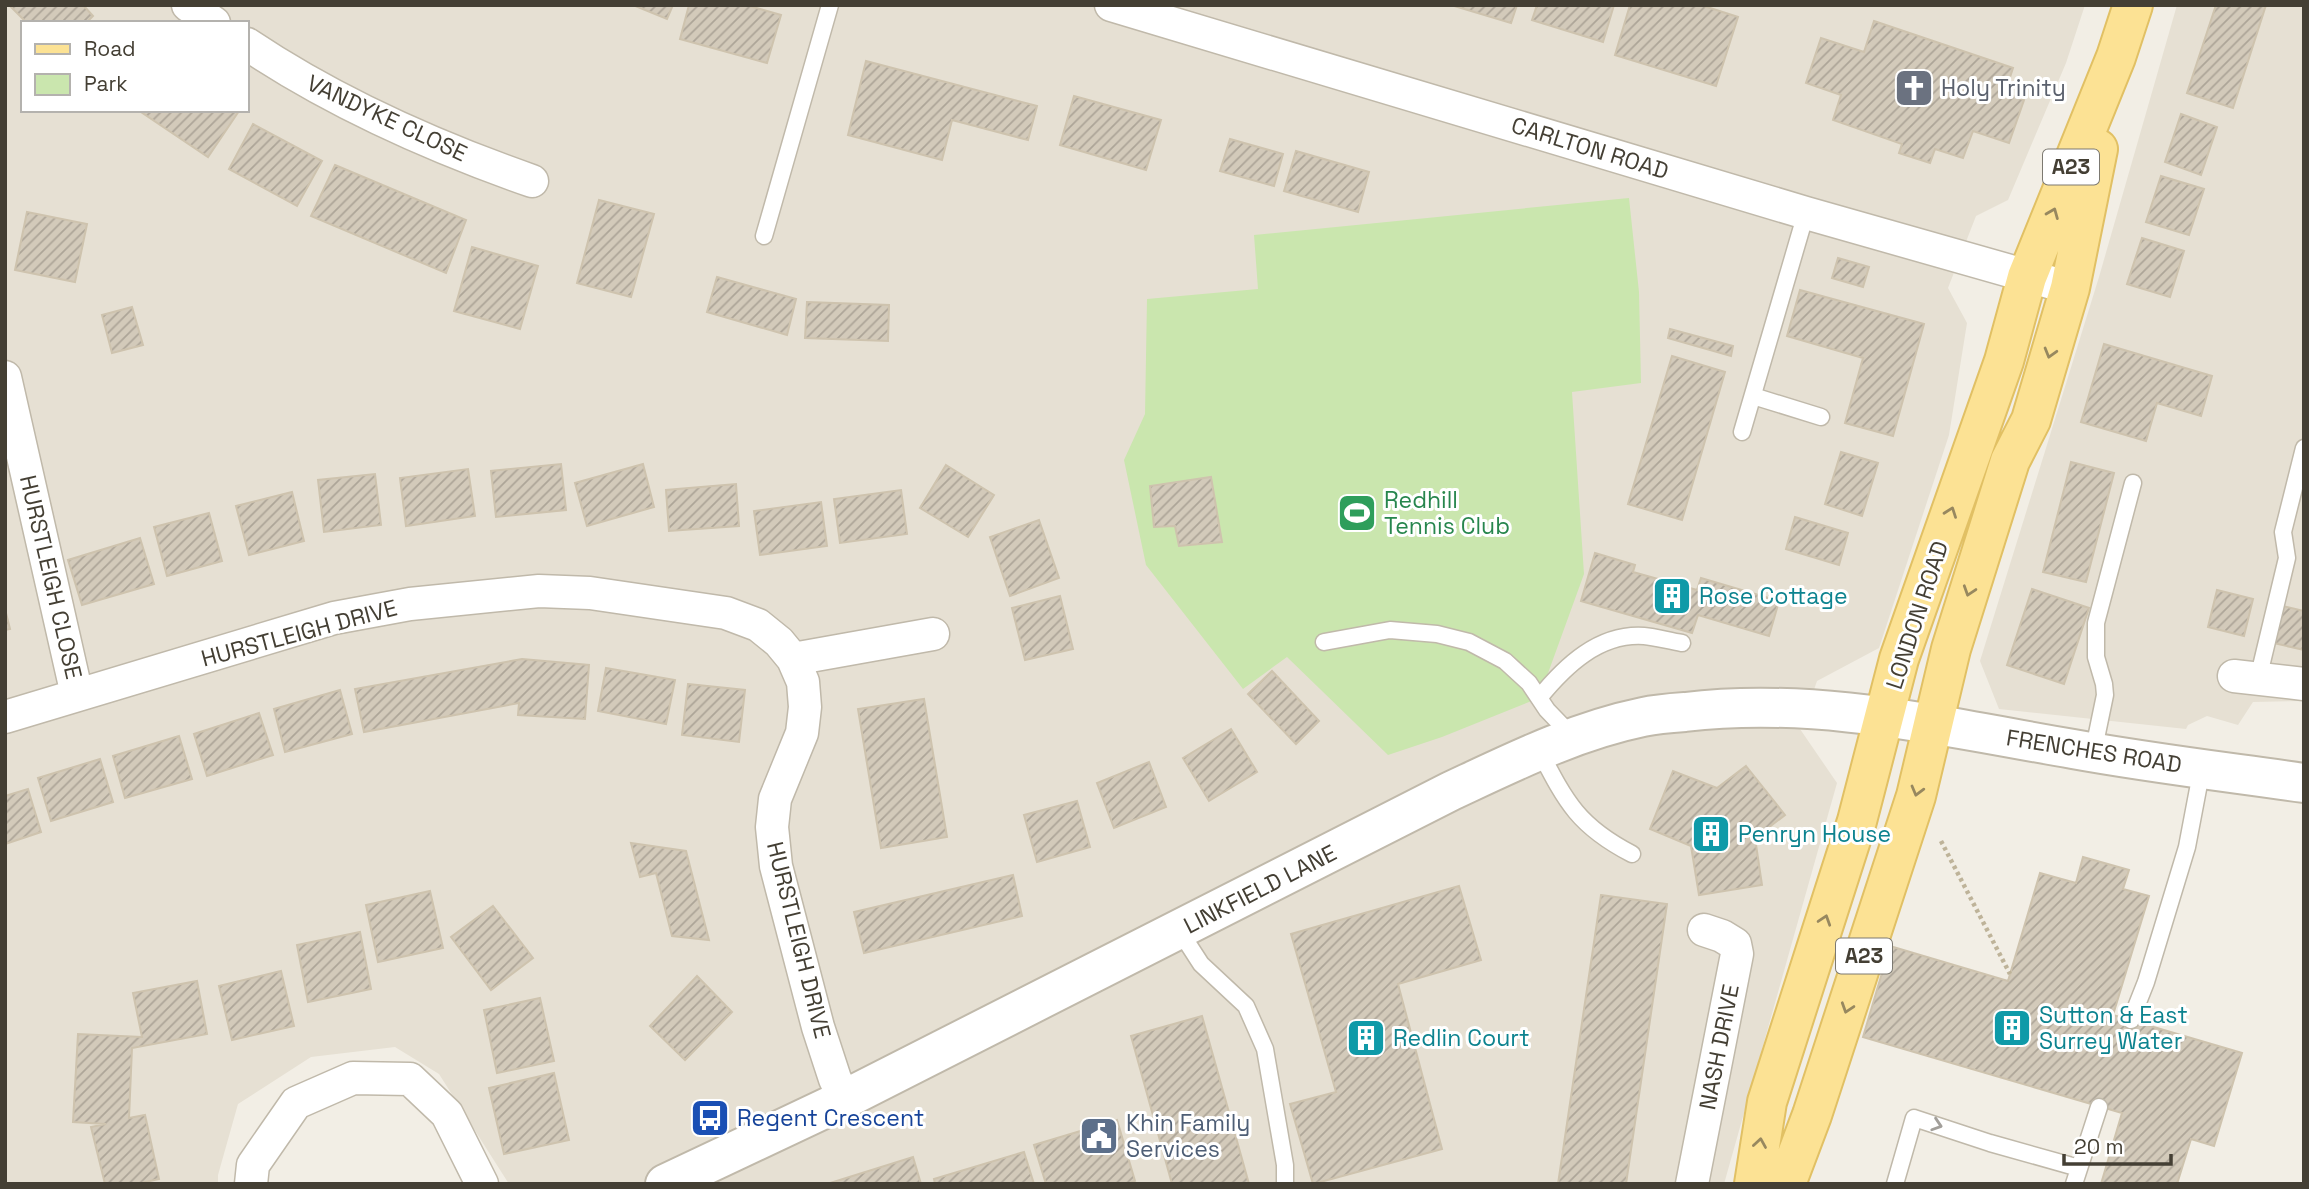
<svg xmlns="http://www.w3.org/2000/svg" width="2309" height="1189" viewBox="0 0 2309 1189" font-family="'Space Grotesk',sans-serif">
  <style>
    .residential { fill: #e6e0d3; fill-rule: evenodd }
    .green { fill: #cae6ae }
    .building { fill: url(#building-hatch); stroke: #cec3ae; stroke-width: 2 }
    .lines { fill: none; stroke-linecap: round; stroke-linejoin: round }
    .service-casing { stroke: #c0b9aa; stroke-width: 19 }
    .minor-casing { stroke: #c0b9aa; stroke-width: 35 }
    .tertiary-casing { stroke: #c0b9aa; stroke-width: 42 }
    .primary-casing { stroke: #e1c064; stroke-width: 42 }
    .path { stroke: #beb399; stroke-width: 4.5; stroke-dasharray: 3.5 3.5; stroke-linecap: butt }
    .service { stroke: #fff; stroke-width: 16 }
    .minor { stroke: #fff; stroke-width: 32 }
    .tertiary { stroke: #fff; stroke-width: 38 }
    .primary { stroke: #fce294; stroke-width: 38 }
    .oneway { stroke: #97885f }
    .oneway2 { stroke: #a29f9a }
    .labels { text-anchor: middle; stroke-width: 6; stroke-linejoin: round; paint-order: stroke }
    .shield { fill: #fff; stroke: #7c7971; stroke-width: 2 }
    .shield-label { font-size: 21px; font-weight: bold; fill: #443f34 }
    .worship-label { font-size: 23px; fill: #5b616d; stroke: #fff; text-anchor: start }
    .street-label { font-size: 23px; fill: #443f34; stroke: #fff }
    .leisure-label { font-size: 23px; fill: #27864d; stroke: #fff; text-anchor: start }
    .culture-label { font-size: 23px; fill: #0d838f; stroke: #fff; text-anchor: start }
    .transit-label { font-size: 23px; fill: #164399; stroke: #fff; text-anchor: start }
    .service-label { font-size: 23px; fill: #4e5e75; stroke: #fff; text-anchor: start }
  </style>
  <defs>
    <pattern id="building-hatch" width="6" height="6" patternUnits="userSpaceOnUse" patternTransform="scale(1.75)"><rect width="6" height="6" fill="#d3caba"/><path d="M-1 1l2-2M0 6l6-6M5 7l2-2" fill="none" stroke="#ada598"/></pattern>
  </defs>
  <rect width="100%" height="100%" fill="#f2eee5"/>
  <path class="residential" d="M5,5H2085L2066,63L2008,200L1976,216L1948,288L1967,323L1949,435L1879,648L1817,681L1800,729L1837,783L1724,1184H509L439,1074L395,1047L311,1057L238,1104L218,1175V1184H5ZM23,23H247V110H23Z
    M2177,5H2304V701L2253,702L2238,725L2207,716L2188,725L2186,729L1999,709L1980,661L2099,277Z"/>
  <path class="green" d="M1629,198L1639,292L1641,383L1572,392L1584,574L1539,698L1442,737L1388,755L1287,657L1243,689L1146,565L1124,460L1145,414L1147,299L1258,289L1254,235Z"/>
  <path class="building" d="M83,5L93,16L86,23H27L10,6Z
    M633,5H673L667,19Z
    M689,5H746L781,15L767,63L680,39Z
    M1451,5H1517L1511,23Z
    M1537,5H1614L1603,42L1532,20Z
    M1630,5H1701L1738,17L1716,86L1615,55Z
    M2216,5H2266L2233,108L2187,93Z
    M1874,21L2013,68L2005,93L2024,100L2009,143L1973,131L1963,158L1935,149L1930,163L1899,153L1902,144L1833,120L1841,95L1806,83L1821,38L1864,52Z
    M866,61L1037,106L1028,140L952,120L942,160L848,135Z
    M1074,96L1161,120L1146,170L1060,145Z
    M138,110H239V111L208,157Z
    M2181,114L2217,127L2201,175L2165,162Z
    M253,124L322,161L297,206L229,169Z
    M1230,139L1283,154L1274,186L1220,171Z
    M1296,151L1369,172L1358,212L1284,191Z
    M335,165L466,220L446,273L311,216Z
    M2161,176L2204,189L2189,235L2146,222Z
    M599,200L654,214L631,297L577,283Z
    M27,212L87,224L75,282L15,270Z
    M2142,238L2184,251L2170,297L2127,284Z
    M472,247L538,266L520,329L454,311Z
    M1838,258L1869,267L1863,287L1832,278Z
    M717,277L796,299L787,335L707,312Z
    M1800,290L1924,324L1893,436L1845,423L1863,358L1787,336Z
    M807,302L889,305L888,341L805,338Z
    M132,307L143,345L112,353L102,315Z
    M1670,329L1733,346L1731,356L1668,338Z
    M2104,344L2212,376L2201,416L2157,403L2146,441L2081,422Z
    M1672,356L1725,372L1682,520L1628,504Z
    M1841,452L1878,463L1862,516L1825,504Z
    M2071,462L2114,473L2086,582L2043,572Z
    M561,464L566,510L496,517L491,471Z
    M643,464L654,507L587,526L575,483Z
    M946,465L994,495L968,537L920,508Z
    M468,469L475,516L406,526L400,478Z
    M375,474L381,525L324,532L318,480Z
    M1211,477L1222,542L1179,546L1175,526L1154,527L1150,486Z
    M736,484L739,526L669,531L666,490Z
    M901,490L907,534L840,543L834,499Z
    M292,492L304,541L249,555L236,506Z
    M821,502L827,546L760,555L754,511Z
    M209,513L222,561L167,576L154,527Z
    M1795,517L1848,533L1839,565L1786,549Z
    M1039,520L1059,578L1010,596L990,537Z
    M140,538L154,584L82,605L68,560Z
    M1595,553L1635,565L1633,572L1697,590L1701,578L1779,601L1769,636L1698,615L1692,633L1581,601Z
    M2032,589L2089,608L2064,684L2007,665Z
    M2217,590L2253,599L2244,636L2208,627Z
    M1060,596L1073,649L1025,660L1012,608Z
    M2278,605L2304,611V650L2269,642Z
    M5,609L10,629L5,630Z
    M522,659L589,665L585,719L518,715L519,703L364,732L355,689Z
    M606,668L675,680L666,724L598,711Z
    M1272,671L1319,721L1296,744L1248,694Z
    M688,684L745,690L739,742L682,735Z
    M340,690L352,734L285,752L274,709Z
    M924,699L947,837L881,848L858,709Z
    M259,713L273,755L207,776L194,734Z
    M1231,729L1257,772L1209,801L1183,758Z
    M179,736L192,779L125,798L113,756Z
    M100,759L113,802L51,821L38,778Z
    M1149,762L1166,807L1114,828L1097,783Z
    M1746,766L1785,815L1755,838L1762,885L1699,895L1691,846L1650,829L1673,771L1717,788Z
    M28,789L41,832L5,844V796Z
    M1077,801L1090,847L1037,862L1024,815Z
    M631,843L686,851L709,940L672,936L656,873L640,877Z
    M2083,857L2129,870L2123,889L2149,896L2113,1015L2242,1053L2214,1146L2191,1139L2177,1184H2101L2122,1113L1863,1037L1890,946L2008,981L2040,873L2076,883Z
    M1013,875L1022,916L864,953L854,912Z
    M1459,886L1481,960L1398,984L1442,1149L1313,1184L1290,1104L1336,1092L1291,934Z
    M430,891L443,948L378,962L366,905Z
    M1601,895L1667,904L1626,1184H1558Z
    M493,906L533,958L491,990L451,937Z
    M360,932L371,989L308,1002L297,945Z
    M281,971L294,1026L232,1040L219,986Z
    M697,976L732,1012L685,1060L650,1026Z
    M197,981L207,1034L132,1048L129,1118L145,1115L159,1179L137,1184H105L91,1127L106,1124L73,1122L78,1034L142,1037L133,993Z
    M540,998L554,1061L497,1073L484,1010Z
    M1202,1016L1249,1184H1172L1131,1036Z
    M554,1073L569,1140L504,1154L489,1088Z
    M1117,1120L1135,1181L1127,1184H1046L1034,1145Z
    M1024,1152L1034,1184H935L934,1179Z
    M913,1157L921,1184H827Z"/>
  <g class="lines">
    <g class="service-casing">
      <path id="service" d="M764,236L830,5
        M1753,396L1821,417
        M1742,432L1806,213
        M1324,642L1390,630L1437,634L1469,642L1505,661L1529,683L1547,710L1573,737
        M2258,679L2287,558L2283,532L2304,448
        M1539,698C1565,666 1599,633 1644,636C1656,637 1669,641 1682,643
        M1539,750C1566,802 1578,826 1632,854
        M2093,753L2105,695L2104,684L2096,657V623L2133,483
        M1179,930L1201,964L1246,1006L1265,1049L1285,1165V1184
        M2131,1020L2146,982L2187,847L2202,768
        M1895,1184L1914,1118L1990,1143L2079,1168
        M2074,1184L2099,1107"/>
    </g>
    <g class="minor-casing">
      <path id="minor" d="M188,5L214,23
        M1111,5L1806,213L2070,288
        M247,44C335,103 432,146 532,181
        M5,377L77,695
        M793,659L933,634
        M2234,676L2304,684
        M5,717L334,618L410,604L539,591L590,593L726,613L758,625L779,642L793,659L803,682L805,707L802,733L775,799L772,827L776,866L818,1027L835,1079L845,1099
        M251,1184L253,1165L296,1103L353,1078L410,1079L447,1114L482,1184
        M1692,1184L1737,954L1735,944L1722,936L1704,930"/>
    </g>
    <g class="tertiary-casing">
      <path id="tertiary" d="M665,1184L845,1099L1451,791C1513,762 1575,731 1643,717C1657,714 1671,713 1685,712C1817,696 1944,727 2073,749C2150,763 2227,772 2304,783"/>
    </g>
    <g class="primary-casing">
      <path id="primary" d="M1754,1184L1767,1102L1857,821L1899,659L2004,361L2027,277L2116,57L2133,5
        M1786,1184L1812,1115L1916,796L1951,649L2010,461L2031,420L2070,288L2098,149"/>
    </g>
    <path class="path" d="M1941,841L2010,974"/>
    <use href="#service" class="service"/>
    <use href="#minor" class="minor"/>
    <use href="#tertiary" class="tertiary"/>
    <use href="#primary" class="primary"/>
  </g>
  <defs><path id="oneway-chevron" d="M-2-3.5L2.5 0L-2 3.5" fill="none" stroke-width="1.6" stroke-linecap="round" stroke-linejoin="round" transform="scale(1.75)"/></defs>
  <g class="oneway">
    <use href="#oneway-chevron" transform="translate(2053 213) rotate(-68)"/>
    <use href="#oneway-chevron" transform="translate(2050 353) rotate(106)"/>
    <use href="#oneway-chevron" transform="translate(1951 512) rotate(-70)"/>
    <use href="#oneway-chevron" transform="translate(1969 591) rotate(108)"/>
    <use href="#oneway-chevron" transform="translate(1917 791) rotate(105)"/>
    <use href="#oneway-chevron" transform="translate(1825 920) rotate(-72)"/>
    <use href="#oneway-chevron" transform="translate(1847 1008) rotate(108)"/>
    <use href="#oneway-chevron" transform="translate(1760 1143) rotate(-81)"/>
  </g>
  <use class="oneway2" href="#oneway-chevron" transform="translate(1937 1125) rotate(18)"/>
  <defs>
    <g id="church-square" transform="scale(2.0125)"><rect x="-9" y="-9" width="18" height="18" rx="4" fill="#6b7280" stroke="#fff"/><path d="M-1.2-6h2.4v3.5h3.3v2.4h-3.3V6h-2.4V-.1h-3.3v-2.4h3.3Z" fill="#fff"/></g>
    <g id="stadium-square" transform="scale(2.0125)"><rect x="-9" y="-9" width="18" height="18" rx="4" fill="#2e9e5b" stroke="#fff"/><path d="M0-5a6.5 5 0 1 0 0 10a6.5 5 0 1 0 0-10ZM-3.5-1.8h7v3.6h-7Z" fill="#fff"/></g>
    <g id="building-square" transform="scale(2.0125)"><rect x="-9" y="-9" width="18" height="18" rx="4" fill="#0f9aa8" stroke="#fff"/><path d="M-4-6H4V6H1V3H-1V6H-4ZM-2.5-4.3h1.7v1.8h-1.7ZM.8-4.3h1.7v1.8H.8ZM-2.5-1h1.7V.8h-1.7ZM.8-1h1.7V.8H.8Z" fill="#fff"/></g>
    <g id="bus-square" transform="scale(2.0125)"><rect x="-9" y="-9" width="18" height="18" rx="4" fill="#1a4fb4" stroke="#fff"/><path d="M-5-6H5V4H4V6H2V4H-2V6H-4V4H-5ZM-3.5-4V0h7V-4ZM-3.5 1.2v1.5H-2V1.2ZM2 1.2v1.5H3.5V1.2Z" fill="#fff"/></g>
    <g id="civic-square" transform="scale(2.0125)"><rect x="-9" y="-9" width="18" height="18" rx="4" fill="#5c6f8a" stroke="#fff"/><path d="M-.6-6.5H3V-4.5H.6V-3L4-1V1h2V6H-6V1h2V-1L-.6-3ZM-1.2 2.5V6h2.4V2.5Z" fill="#fff"/></g>
  </defs>
  <g fill-rule="evenodd">
    <use href="#church-square" x="1914" y="88"/>
    <use href="#stadium-square" x="1357" y="513"/>
    <use href="#building-square" x="1672" y="596"/>
    <use href="#building-square" x="1711" y="834"/>
    <use href="#building-square" x="2012" y="1028"/>
    <use href="#building-square" x="1366" y="1038"/>
    <use href="#bus-square" x="710" y="1118"/>
    <use href="#civic-square" x="1099" y="1136"/>
  </g>
  <g class="labels">
    <g class="shield">
      <rect x="2043" y="149.5" width="56" height="35" rx="5"/>
      <rect x="1836" y="938.5" width="56" height="35" rx="5"/>
    </g>
    <g class="shield-label">
      <text x="2071" y="174">A23</text>
      <text x="1864" y="963">A23</text>
    </g>
    <g class="worship-label">
      <text x="1941" y="96">Holy Trinity</text>
    </g>
    <g class="street-label">
      <text transform="translate(387 118) rotate(25)" y="8">VANDYKE CLOSE</text>
      <text transform="translate(1590 148) rotate(17)" y="8">CARLTON ROAD</text>
      <text transform="translate(51 577) rotate(77)" y="8">HURSTLEIGH CLOSE</text>
      <text transform="translate(1917 615) rotate(-72)" y="8">LONDON ROAD</text>
      <text transform="translate(299 633) rotate(-15)" y="8">HURSTLEIGH DRIVE</text>
      <text transform="translate(2094 751) rotate(9)" y="8">FRENCHES ROAD</text>
      <text transform="translate(1260 889) rotate(-27)" y="8">LINKFIELD LANE</text>
      <text transform="translate(799 940) rotate(76)" y="8">HURSTLEIGH DRIVE</text>
      <text transform="translate(1719 1047) rotate(-79)" y="8">NASH DRIVE</text>
    </g>
    <g class="leisure-label">
      <text x="1384" y="508">Redhill<tspan x="1384" dy="26">Tennis Club</tspan></text>
    </g>
    <g class="culture-label">
      <text x="1699" y="604">Rose Cottage</text>
      <text x="1738" y="842">Penryn House</text>
      <text x="2039" y="1023">Sutton &amp; East<tspan x="2039" dy="26">Surrey Water</tspan></text>
      <text x="1393" y="1046">Redlin Court</text>
    </g>
    <g class="transit-label">
      <text x="737" y="1126">Regent Crescent</text>
    </g>
    <g class="service-label">
      <text x="1126" y="1131">Khin Family<tspan x="1126" dy="26">Services</tspan></text>
    </g>
  </g>
  <rect width="2309" height="1189" fill="none" stroke="#443f34" stroke-width="14"/>
  <rect x="21" y="21" width="228" height="91" fill="#ffffff" stroke="#b4b2ae" stroke-width="2"/>
  <rect x="35" y="44" width="35" height="10" fill="#fce294" stroke="#b4b2ae" stroke-width="2"/>
  <text x="84" y="56" font-size="21" fill="#443f34">Road</text>
  <rect x="35" y="74" width="35" height="21" fill="#cae6ae" stroke="#b4b2ae" stroke-width="2"/>
  <text x="84" y="91" font-size="21" fill="#443f34">Park</text>
  <path d="M2064 1154v10h107v-10" fill="none" stroke="#443f34" stroke-width="3.5"/>
  <text x="2074" y="1154" font-size="21" fill="#443f34" stroke="#ffffff" stroke-width="5" paint-order="stroke">20 m</text>
</svg>
